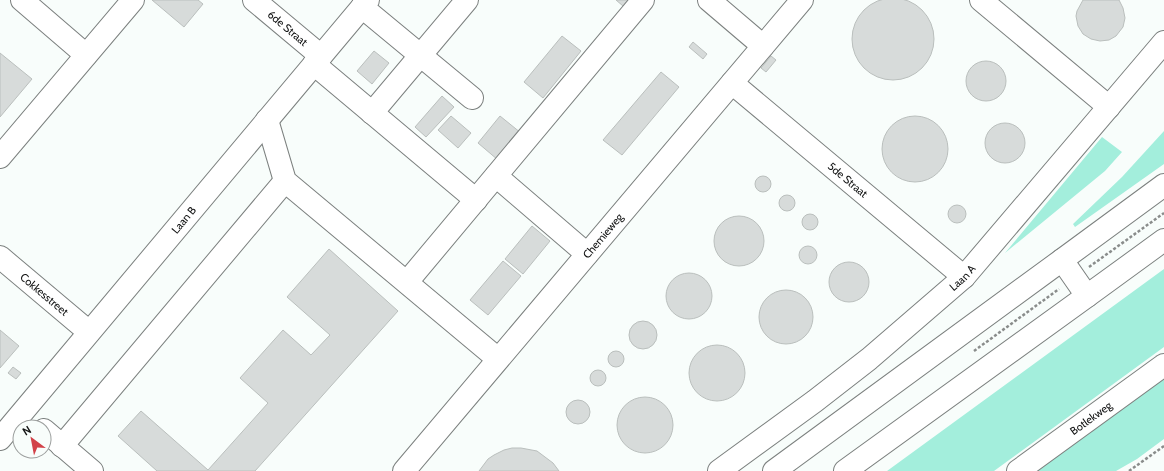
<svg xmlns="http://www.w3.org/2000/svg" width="1164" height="471" viewBox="0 0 1164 471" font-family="Cabin,sans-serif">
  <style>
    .green { fill: #a3eedc }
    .building { fill: #d7dbda; stroke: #babfbd }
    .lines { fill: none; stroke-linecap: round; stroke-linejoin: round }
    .minor-casing { stroke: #7c807f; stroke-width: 24 }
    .major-casing { stroke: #7c807f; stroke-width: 24 }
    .path { stroke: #898c8b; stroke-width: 2.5; stroke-dasharray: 3 2; stroke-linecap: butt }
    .minor { stroke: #fff; stroke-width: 22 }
    .major { stroke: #fff; stroke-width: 22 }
    .labels { text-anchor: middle; stroke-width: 3; stroke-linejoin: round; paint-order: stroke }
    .street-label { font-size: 11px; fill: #111212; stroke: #f8fdfb }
  </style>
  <rect width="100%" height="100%" fill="#f8fdfb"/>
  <path class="green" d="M1164,131V164L1075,227L1073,224L1122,177Z
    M1102,137L1122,152L1105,171L1005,253Z
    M1164,269V347L994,471H887Z
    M1164,379V439L1137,459L1116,471H1037Z"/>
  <path class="building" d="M852 39a41 41 0 1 1 82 0a41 41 0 1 1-82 0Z
    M152,0H198L203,4L184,27Z
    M616,0H628L623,6Z
    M1083,0H1119L1123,8L1125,18L1123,27L1116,36L1109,40L1100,41L1091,39L1083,34L1078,26L1076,16L1077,11Z
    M562,36L581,51L543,98L524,82Z
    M693,42L707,54L703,59L689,47Z
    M374,51L389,63L372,84L357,71Z
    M0,53L32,79L0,117Z
    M771,56L776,60L766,72L761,68Z
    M966 81a20 20 0 1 1 40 0a20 20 0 1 1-40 0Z
    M661,72L679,87L622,155L603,140Z
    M442,96L454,107L426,137L415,127Z
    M882 149a33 33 0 1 1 66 0a33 33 0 1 1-66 0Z
    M451,116L471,133L458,148L438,130Z
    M500,116L521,133L498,160L478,143Z
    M985 143a20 20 0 1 1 40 0a20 20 0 1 1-40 0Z
    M755 184a8 8 0 1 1 16 0a8 8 0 1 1-16 0Z
    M779 203a8 8 0 1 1 16 0a8 8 0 1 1-16 0Z
    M948 214a9 9 0 1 1 18 0a9 9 0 1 1-18 0Z
    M802 222a8 8 0 1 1 16 0a8 8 0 1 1-16 0Z
    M714 241a25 25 0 1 1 50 0a25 25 0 1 1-50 0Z
    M532,226L550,241L523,274L505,259Z
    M799 255a9 9 0 1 1 18 0a9 9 0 1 1-18 0Z
    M329,249L398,311L255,471H157L118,436L141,411L208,470L268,403L240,378L283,330L311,355L330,335L287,297Z
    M503,261L521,276L488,315L470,300Z
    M829 282a20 20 0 1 1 40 0a20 20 0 1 1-40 0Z
    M666 296a23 23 0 1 1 46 0a23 23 0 1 1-46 0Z
    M759 317a27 27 0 1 1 54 0a27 27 0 1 1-54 0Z
    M629 335a14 14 0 1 1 28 0a14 14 0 1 1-28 0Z
    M0,330L19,346L0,368Z
    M689 373a28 28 0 1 1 56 0a28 28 0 1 1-56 0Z
    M608 359a8 8 0 1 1 16 0a8 8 0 1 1-16 0Z
    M13,367L21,373L16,379L8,373Z
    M590 378a8 8 0 1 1 16 0a8 8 0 1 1-16 0Z
    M617 425a28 28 0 1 1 56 0a28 28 0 1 1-56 0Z
    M566 412a12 12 0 1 1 24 0a12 12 0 1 1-24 0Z
    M512,448H521L537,451L553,463L559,471H479L488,459L494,455L504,450Z"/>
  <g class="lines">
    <g class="minor-casing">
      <g id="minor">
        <path d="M22,0L86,55"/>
        <path id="s1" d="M254,0L321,56"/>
        <path d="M709,0L763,46"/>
        <path d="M981,0L1109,107"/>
        <path d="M362,7L472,98"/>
        <path d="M314,64L476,200"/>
        <path id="s2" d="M732,83L964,277"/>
        <path d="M372,113L467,0"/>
        <path d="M267,120L285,181L498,359"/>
        <path d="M0,157L133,0"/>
        <path d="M496,176L587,254"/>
        <path id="s3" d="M0,257L89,332"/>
        <path d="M1062,260L1164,185"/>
        <path d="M407,282L643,0"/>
        <path d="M1087,296L1164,240"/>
        <path d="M44,430L92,471"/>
        <path id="s4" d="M0,439L368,0"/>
        <path d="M62,446L285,181"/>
        <path id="s5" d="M404,471L802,0"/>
        <path id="s6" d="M719,471L815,401L869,359L964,277L1164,42"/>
        <path d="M774,471L1062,260L1087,296L845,471"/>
      </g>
    </g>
    <g class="major-casing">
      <g id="major">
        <path id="s7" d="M1018,471L1164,365"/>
      </g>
    </g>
    <path class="path" d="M1089,267L1164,213
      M974,351L1059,289
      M1129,471L1164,446"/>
    <use href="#minor" class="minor"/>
    <use href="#major" class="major"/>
  </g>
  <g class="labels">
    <g class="street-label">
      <text dy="4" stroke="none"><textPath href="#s1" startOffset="44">6de Straat</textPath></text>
      <text dy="4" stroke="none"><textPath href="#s2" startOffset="151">5de Straat</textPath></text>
      <text dy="4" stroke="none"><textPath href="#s4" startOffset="286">Laan B</textPath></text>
      <text dy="4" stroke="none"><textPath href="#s5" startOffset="308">Chemieweg</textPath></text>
      <text dy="4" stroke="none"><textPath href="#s6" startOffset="311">Laan A</textPath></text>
      <text dy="4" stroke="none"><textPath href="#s3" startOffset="58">Cokkesstreet</textPath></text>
      <text dy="4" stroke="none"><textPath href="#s7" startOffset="90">Botlekweg</textPath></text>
    </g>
  </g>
  <g transform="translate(32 439) rotate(328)"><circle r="19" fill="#f8fdfb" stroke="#9c9f9e"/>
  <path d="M0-3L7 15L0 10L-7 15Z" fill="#d24249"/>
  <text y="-6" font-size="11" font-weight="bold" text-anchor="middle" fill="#111212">N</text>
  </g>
</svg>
